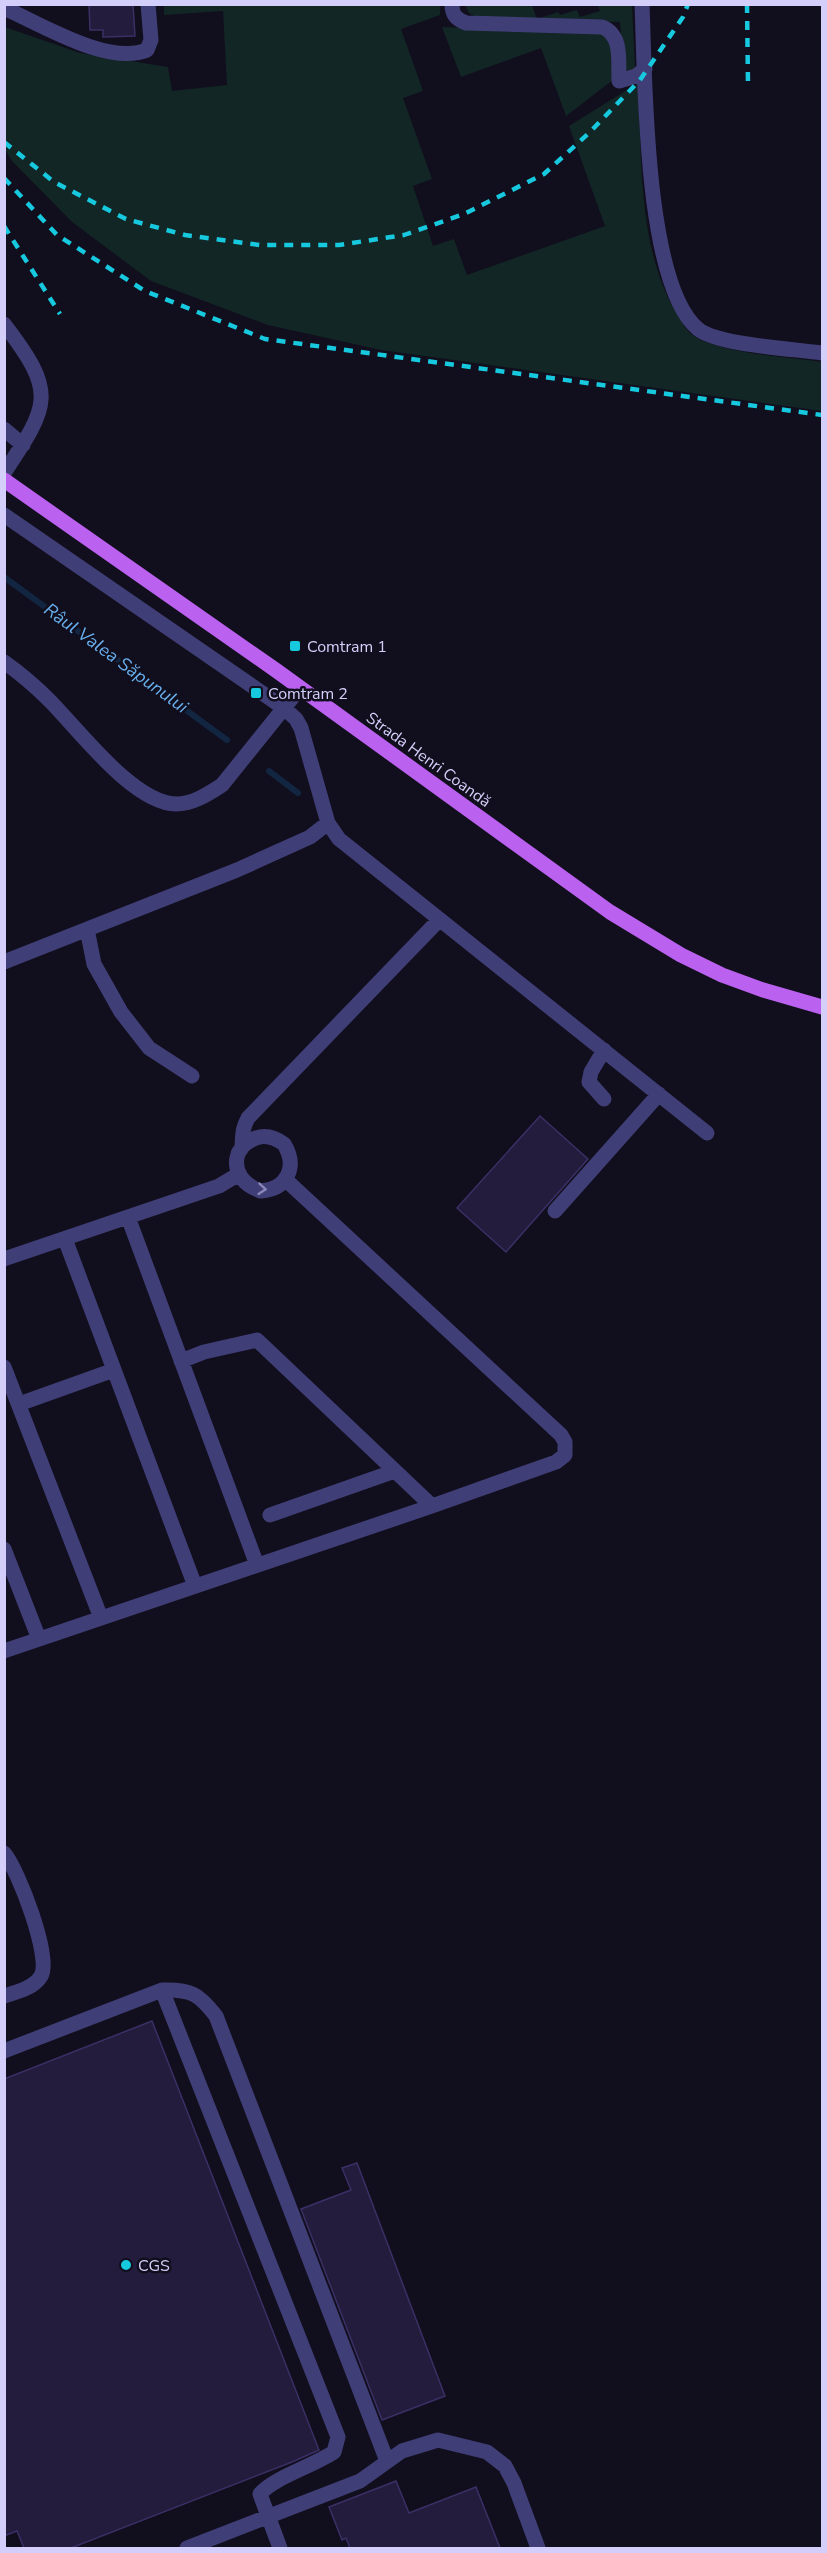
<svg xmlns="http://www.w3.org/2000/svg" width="827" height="2553" viewBox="0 0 827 2553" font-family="'Nunito Sans',sans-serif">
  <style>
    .green { fill: #122626 }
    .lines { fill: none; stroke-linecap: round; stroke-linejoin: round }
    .stream { stroke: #122541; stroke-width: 6 }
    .building { fill: #231c3c; stroke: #3b3066; stroke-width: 1.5 }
    .minor { stroke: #403e77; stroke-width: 15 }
    .major { stroke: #ba61ef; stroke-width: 15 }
    .rail { stroke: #17c9de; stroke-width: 4.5; stroke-dasharray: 9 8; stroke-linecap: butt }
    .oneway { stroke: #8a86b8 }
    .poi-dot { fill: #17c9de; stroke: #110e1d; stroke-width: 2 }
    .labels { text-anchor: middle; stroke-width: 5; stroke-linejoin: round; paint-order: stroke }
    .poi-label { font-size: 16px; fill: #d4cffa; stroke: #110e1d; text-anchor: start }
    .street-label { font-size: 16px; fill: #d4cffa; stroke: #110e1d }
    .water-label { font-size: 18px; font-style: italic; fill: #68b0ef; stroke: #110e1d }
  </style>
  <rect width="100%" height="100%" fill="#110e1d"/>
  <path class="green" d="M164,5H440V15L401,29L423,91L403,98L432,179L413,186L433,246L454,239L467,275L605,226L569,126L638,83C642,156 637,255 680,318C683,323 686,330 690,333C712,353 791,357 822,362V411L381,350L268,325L151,281L72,222L12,161L5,149V27L80,53L168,67L172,91L227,85L223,11L164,15Z
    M465,5H532L537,19L558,12L560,15L577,10L580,17L600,11L598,5H632L635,68L624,72L620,22L480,19L469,13Z
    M442,27L598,32C616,39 612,64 613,80L566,116L541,48L461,77Z"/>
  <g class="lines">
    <path class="stream" d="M4,577L227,740
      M269,771L298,793"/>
  </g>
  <path class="building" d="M89,4H133L135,36L103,37V30H90Z
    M540,1116L588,1159L506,1252L457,1208Z
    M152,2021L319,2450L292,2462L71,2548H24L17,2531L4,2536V2079Z
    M357,2163L445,2396L382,2420L301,2209L351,2190L342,2168Z
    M396,2481L409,2513L476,2487L500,2548H350L346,2538L342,2540L329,2507Z"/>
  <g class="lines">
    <path class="minor" d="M452,4C452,15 456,19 466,23L602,27C623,35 618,61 619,81L636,76L645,69
      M642,4C645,75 644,284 698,329C717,345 795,349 822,353
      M4,8C41,24 108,66 147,50L151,40L148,4
      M4,324C57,393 50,404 4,473
      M4,429L23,445
      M4,515L284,708L296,719L301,728L328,823L339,839L707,1133
      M4,662C21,674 36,687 50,701C78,729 133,803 176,804C193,804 208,794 222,785L300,688
      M87,929L94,964L121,1012L149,1048L192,1076
      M4,962L237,870L310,837L328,823
      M604,1050L591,1072L589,1082L604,1099
      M242,1147C256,1134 269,1133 284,1144C298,1167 287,1189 261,1191C245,1186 232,1172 238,1154C239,1150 242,1150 242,1146C243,1134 242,1129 248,1118L439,920
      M555,1211L659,1094
      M128,1217L257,1565
      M65,1239L195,1586
      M4,1259L219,1186L239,1174
      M181,1361L204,1352L257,1340L432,1506
      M4,1367L101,1618
      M19,1404L114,1370
      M270,1515L395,1471
      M4,1549L39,1639
      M4,1651L432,1506L556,1462L565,1455V1442L561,1435L286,1180
      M4,1853C18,1869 52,1958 41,1976C34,1988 17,1992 4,1996
      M162,1990L338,2437L334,2452C313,2466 273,2478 260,2494L280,2548
      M4,2051L162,1990C191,1989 199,1994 216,2016L387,2461
      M187,2548L360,2481L402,2451L438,2440L487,2452L505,2466L514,2483L538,2548"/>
    <path class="major" d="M4,480L277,671L610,912L681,955L722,975L763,990L822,1007"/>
    <path class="rail" d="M747,4L748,85
      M4,142L54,182L126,219L185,235L260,245H339L404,235L464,214L544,174L589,133L640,80L683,17L688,4
      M4,178L57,235L145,291L265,339L822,415
      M4,226L60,314"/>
  </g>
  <defs><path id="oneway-chevron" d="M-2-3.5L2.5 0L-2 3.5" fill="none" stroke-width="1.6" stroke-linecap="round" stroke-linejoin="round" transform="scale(1.5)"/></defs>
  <use class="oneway" href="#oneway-chevron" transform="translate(262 1189) rotate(5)"/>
  <g class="poi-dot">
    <rect x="289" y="640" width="12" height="12" rx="3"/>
    <rect x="250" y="687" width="12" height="12" rx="3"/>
    <circle cx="126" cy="2265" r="6"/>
  </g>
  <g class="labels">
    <g class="poi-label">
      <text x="307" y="652">Comtram 1</text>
      <text x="268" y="699">Comtram 2</text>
      <text x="138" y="2271">CGS</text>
    </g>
    <g class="street-label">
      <text transform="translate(429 759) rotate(36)" y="6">Strada Henri Coandă</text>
    </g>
    <g class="water-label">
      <text transform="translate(116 658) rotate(36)" y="6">Râul Valea Săpunului</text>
    </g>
  </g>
  <rect width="827" height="2553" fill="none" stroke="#d4cffa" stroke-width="12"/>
</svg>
